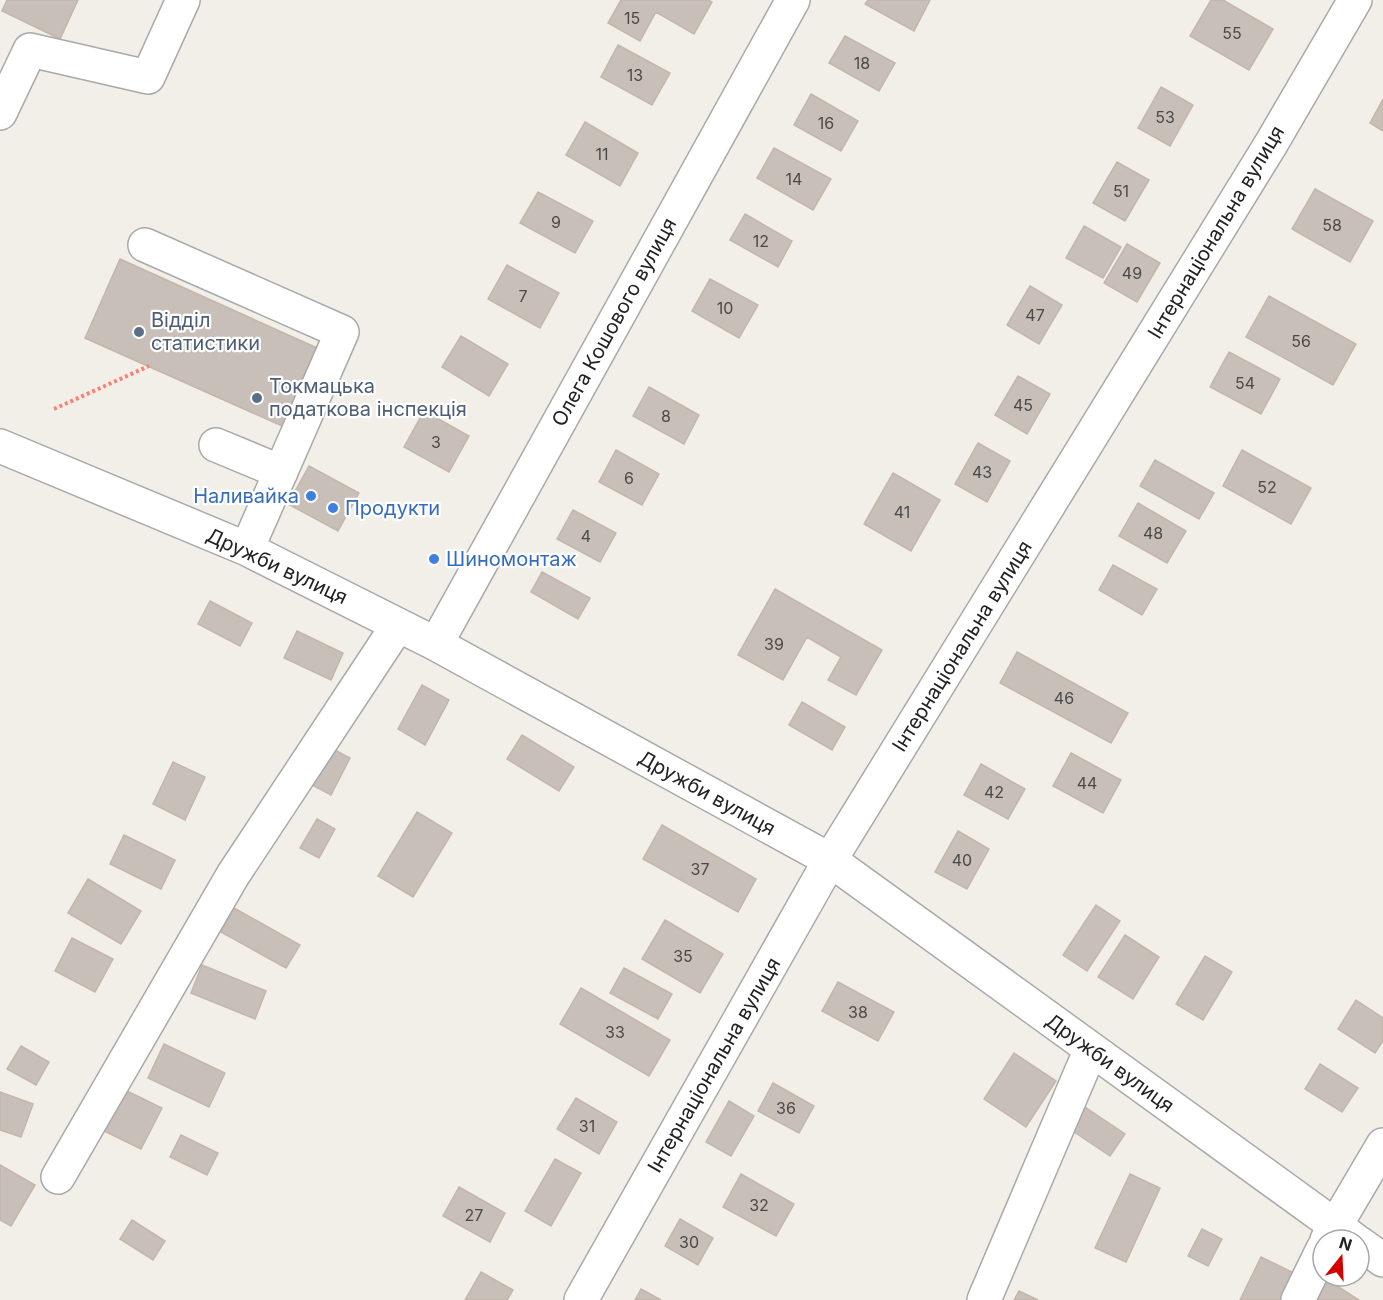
<svg xmlns="http://www.w3.org/2000/svg" width="1383" height="1300" viewBox="0 0 1383 1300" font-family="Inter,sans-serif">
  <style>
    .building { fill: #c7bfb8; stroke: #c4b6ab; stroke-width: 1.5 }
    .lines { fill: none; stroke-linecap: round; stroke-linejoin: round }
    .minor-casing { stroke: #a9a9a9; stroke-width: 36 }
    .path { stroke: #fa8072; stroke-width: 4; stroke-dasharray: 3 3; stroke-linecap: butt }
    .minor { stroke: #fff; stroke-width: 33 }
    .service-dot { fill: #5c6f8a; stroke: #fff; stroke-width: 2 }
    .shop-dot { fill: #3f7fe0; stroke: #fff; stroke-width: 2 }
    .labels { text-anchor: middle; stroke-width: 4.5; stroke-linejoin: round; paint-order: stroke }
    .number-label { font-size: 16px; fill: #4b4948 }
    .street-label { font-size: 20px; fill: #222; stroke: #fff }
    .service-label { font-size: 20px; fill: #4e5e75; stroke: #fff; text-anchor: start }
    .shop-label { font-size: 20px; fill: #366cbe; stroke: #fff; text-anchor: start }
  </style>
  <rect width="100%" height="100%" fill="#f2efe9"/>
  <path class="building" d="M7,0H78L60,39L2,11Z
    M621,0H708L712,2L694,34L656,12L640,41L608,23Z
    M868,0H930L914,31L865,4Z
    M1211,0H1223L1273,29L1249,70L1190,36Z
    M845,36L895,63L879,91L829,63Z
    M618,45L670,73L652,105L601,77Z
    M1161,87L1193,105L1170,146L1138,128Z
    M811,94L858,121L841,151L794,125Z
    M1383,99V131L1370,123Z
    M585,122L638,153L620,186L566,155Z
    M774,148L831,179L813,210L757,178Z
    M1117,162L1149,180L1125,221L1093,203Z
    M1315,189L1373,221L1350,262L1292,229Z
    M538,192L593,221L575,253L520,223Z
    M745,214L792,241L778,267L730,240Z
    M1084,226L1121,247L1103,278L1066,258Z
    M1127,244L1160,263L1137,302L1104,283Z
    M120,259L326,352L291,430L85,338Z
    M507,265L559,293L540,328L488,299Z
    M710,279L758,305L739,338L692,311Z
    M1030,286L1062,305L1039,344L1007,325Z
    M1269,296L1356,344L1333,385L1246,337Z
    M461,336L508,364L489,396L442,367Z
    M1229,352L1280,379L1261,414L1210,387Z
    M1018,376L1050,394L1027,434L995,415Z
    M649,387L699,415L684,444L633,416Z
    M424,411L469,436L449,472L404,447Z
    M978,443L1010,461L987,502L955,484Z
    M616,450L659,474L642,505L599,482Z
    M1242,450L1311,488L1291,524L1223,486Z
    M1155,460L1214,493L1199,519L1140,486Z
    M309,466L359,493L338,531L288,504Z
    M893,473L940,500L911,551L864,524Z
    M1138,503L1186,531L1167,563L1119,536Z
    M573,510L616,533L600,562L557,539Z
    M1113,565L1157,589L1142,615L1099,590Z
    M542,572L590,598L578,619L531,592Z
    M775,589L882,650L856,695L828,680L841,657L807,637L783,680L738,655Z
    M210,601L252,623L240,646L198,624Z
    M297,631L343,653L331,680L284,658Z
    M1017,652L1128,713L1111,743L1000,683Z
    M422,685L449,700L425,745L398,729Z
    M802,702L845,727L832,750L789,725Z
    M522,735L574,767L559,791L507,759Z
    M331,748L350,758L331,795L312,785Z
    M1071,753L1121,780L1103,813L1053,786Z
    M173,762L205,777L185,820L153,804Z
    M981,764L1025,789L1008,819L964,795Z
    M417,812L452,833L413,897L378,876Z
    M317,819L335,829L319,858L300,848Z
    M662,825L756,879L738,912L643,859Z
    M958,831L989,849L967,889L935,872Z
    M124,835L175,860L161,889L110,864Z
    M88,879L141,911L121,944L68,913Z
    M1096,905L1120,921L1087,971L1063,955Z
    M234,908L300,945L286,968L221,932Z
    M665,920L723,954L700,993L642,959Z
    M1125,935L1159,957L1133,999L1098,977Z
    M72,938L113,959L95,992L55,971Z
    M1205,956L1232,972L1203,1020L1176,1004Z
    M202,965L266,991L255,1019L191,993Z
    M624,968L672,994L658,1019L610,993Z
    M838,982L894,1012L878,1041L822,1011Z
    M581,988L670,1040L649,1076L560,1024Z
    M1356,1000L1383,1018V1041L1375,1053L1338,1029Z
    M164,1044L225,1073L209,1107L148,1078Z
    M21,1046L49,1062L36,1085L7,1069Z
    M1014,1053L1056,1081L1026,1127L984,1099Z
    M1320,1064L1358,1088L1342,1112L1305,1089Z
    M773,1083L814,1106L799,1133L758,1111Z
    M125,1090L162,1108L141,1149L104,1131Z
    M0,1092L33,1104L21,1137L0,1130Z
    M576,1098L617,1122L599,1154L557,1129Z
    M729,1101L754,1116L731,1156L706,1142Z
    M1079,1103L1125,1134L1110,1156L1064,1125Z
    M181,1135L218,1153L207,1175L170,1157Z
    M555,1159L581,1173L551,1226L525,1211Z
    M0,1165L35,1185L11,1226L0,1220Z
    M741,1174L794,1204L776,1236L723,1207Z
    M1130,1174L1160,1188L1126,1262L1095,1248Z
    M459,1187L505,1213L490,1242L443,1216Z
    M680,1219L713,1238L698,1265L665,1246Z
    M132,1220L165,1241L153,1260L120,1239Z
    M1202,1229L1222,1239L1208,1266L1188,1256Z
    M1261,1257L1302,1277L1291,1300H1240Z
    M481,1272L513,1290L507,1300H465Z
    M1326,1279L1359,1300H1315Z
    M641,1289L661,1300H635Z
    M1019,1291L1038,1300H1014Z"/>
  <g class="lines">
    <g class="minor-casing">
      <path id="minor" d="M0,113L30,50L148,77L183,0
        M145,245L342,332L247,549
        M216,445L281,472
        M0,446L247,549L436,644L830,860L1355,1240
        M436,644L793,0
        M58,1177L233,875L398,625
        M1327,1240L1383,1145
        M1359,1243L1383,1260
        M581,1300L830,860L1271,144L1355,0
        M984,1300L1091,1049
        M1298,1300L1323,1249"/>
    </g>
    <path class="path" d="M54,409L149,366"/>
    <use href="#minor" class="minor"/>
  </g>
  <g class="service-dot">
    <circle cx="139" cy="332" r="6"/>
    <circle cx="257" cy="398" r="6"/>
  </g>
  <g class="shop-dot">
    <circle cx="311" cy="496" r="6"/>
    <circle cx="333" cy="508" r="6"/>
    <circle cx="434" cy="559" r="6"/>
  </g>
  <g class="labels">
    <g class="number-label">
      <text x="632" y="24">15</text>
      <text x="1232" y="39">55</text>
      <text x="862" y="69">18</text>
      <text x="635" y="81">13</text>
      <text x="1165" y="123">53</text>
      <text x="826" y="129">16</text>
      <text x="602" y="160">11</text>
      <text x="794" y="185">14</text>
      <text x="1121" y="197">51</text>
      <text x="556" y="228">9</text>
      <text x="1332" y="231">58</text>
      <text x="761" y="247">12</text>
      <text x="1132" y="279">49</text>
      <text x="523" y="302">7</text>
      <text x="725" y="314">10</text>
      <text x="1035" y="321">47</text>
      <text x="1301" y="347">56</text>
      <text x="1245" y="389">54</text>
      <text x="1023" y="411">45</text>
      <text x="666" y="422">8</text>
      <text x="436" y="448">3</text>
      <text x="982" y="478">43</text>
      <text x="629" y="484">6</text>
      <text x="1267" y="493">52</text>
      <text x="902" y="518">41</text>
      <text x="1153" y="539">48</text>
      <text x="586" y="542">4</text>
      <text x="774" y="650">39</text>
      <text x="1064" y="704">46</text>
      <text x="1087" y="789">44</text>
      <text x="994" y="798">42</text>
      <text x="962" y="866">40</text>
      <text x="700" y="875">37</text>
      <text x="683" y="962">35</text>
      <text x="858" y="1018">38</text>
      <text x="615" y="1038">33</text>
      <text x="786" y="1114">36</text>
      <text x="587" y="1132">31</text>
      <text x="759" y="1211">32</text>
      <text x="474" y="1221">27</text>
      <text x="689" y="1248">30</text>
    </g>
    <g class="street-label">
      <text transform="translate(1216 232) rotate(-59)" y="7">Інтернаціональна вулиця</text>
      <text transform="translate(614 322) rotate(-61)" y="7">Олега Кошового вулиця</text>
      <text transform="translate(277 566) rotate(25)" y="7">Дружби вулиця</text>
      <text transform="translate(962 646) rotate(-58)" y="7">Інтернаціональна вулиця</text>
      <text transform="translate(707 793) rotate(29)" y="7">Дружби вулиця</text>
      <text transform="translate(1110 1063) rotate(36)" y="7">Дружби вулиця</text>
      <text transform="translate(714 1065) rotate(-60)" y="7">Інтернаціональна вулиця</text>
    </g>
    <g class="service-label">
      <text x="151" y="327">Відділ<tspan x="151" dy="23">статистики</tspan></text>
      <text x="269" y="393">Токмацька<tspan x="269" dy="23">податкова інспекція</tspan></text>
    </g>
    <g class="shop-label">
      <text x="299" y="503" text-anchor="end">Наливайка</text>
      <text x="345" y="515">Продукти</text>
      <text x="446" y="566">Шиномонтаж</text>
    </g>
  </g>
  <g transform="translate(1341 1258) rotate(18)"><circle r="28" fill="#ffffff" stroke="#a7a7a7" stroke-width="1.5"/>
  <path d="M0-4.5L10 22L0 15L-10 22Z" fill="#d40000"/>
  <text y="-9" font-size="16" font-weight="bold" text-anchor="middle" fill="#222222">N</text>
  </g>
</svg>
